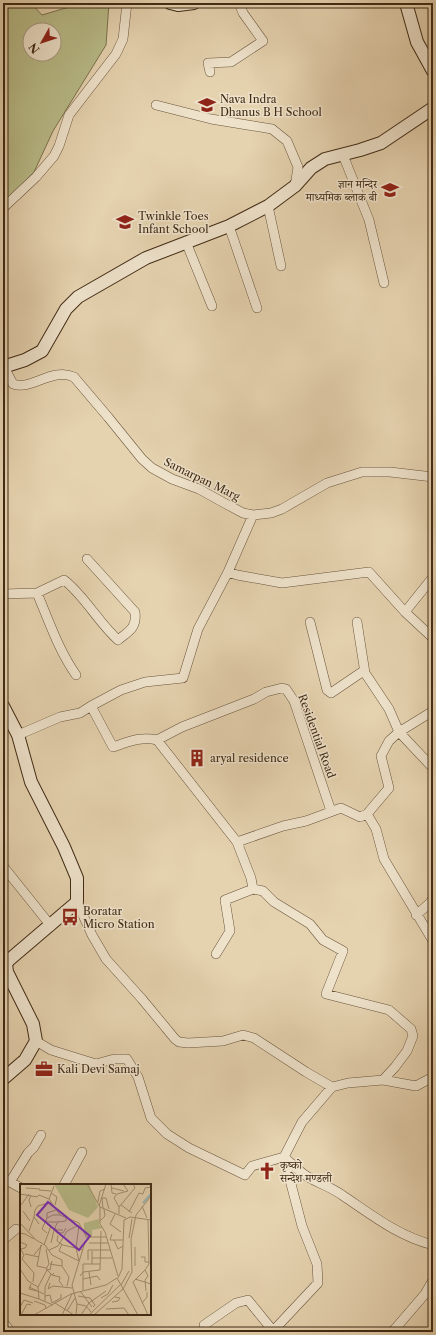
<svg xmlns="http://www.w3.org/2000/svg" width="436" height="1335" viewBox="0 0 436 1335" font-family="'Libre Caslon Text','Noto Serif Devanagari',serif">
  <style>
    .green { fill: #b8bb88; stroke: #7c724e; fill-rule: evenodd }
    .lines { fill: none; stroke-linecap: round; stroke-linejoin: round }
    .street-casing { stroke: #69543b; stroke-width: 10 }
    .secondary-casing { stroke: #402a14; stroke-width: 14 }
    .street { stroke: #eee2cb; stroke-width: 9 }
    .secondary { stroke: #eee2cb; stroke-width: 12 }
    .labels { text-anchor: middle; stroke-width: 3; stroke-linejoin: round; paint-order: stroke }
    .poi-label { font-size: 11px; fill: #402a14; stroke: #eee2cb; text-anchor: start }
    .street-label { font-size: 11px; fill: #402a14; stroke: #eee2cb }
    .inset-river { fill: none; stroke: #98b6b3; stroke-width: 2 }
    .inset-road { fill: none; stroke: #a38f71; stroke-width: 1 }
    .view { fill: #7b2cbf; fill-opacity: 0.15; stroke: #7b2cbf; stroke-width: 2 }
    .inset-edge { fill: none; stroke: #402a14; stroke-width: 2 }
  </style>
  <rect width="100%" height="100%" fill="#e5d2af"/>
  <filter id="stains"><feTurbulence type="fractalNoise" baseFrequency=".005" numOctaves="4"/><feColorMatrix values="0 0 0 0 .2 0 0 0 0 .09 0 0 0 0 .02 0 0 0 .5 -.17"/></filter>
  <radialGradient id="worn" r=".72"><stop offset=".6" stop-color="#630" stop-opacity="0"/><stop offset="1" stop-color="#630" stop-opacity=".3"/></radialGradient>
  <path class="green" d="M3,3H31L42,15L69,7L73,3H109L106,45L53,131L34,172L3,204ZM30,30H54V54H30Z"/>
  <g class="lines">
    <g class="street-casing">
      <path id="street" d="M210,72L208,63L231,62L263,41L243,13L239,3
        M156,105L211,119L272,129L287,141L298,167L295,186
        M430,111L433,118
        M343,155L369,220L384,283
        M268,206L281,266
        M3,208L36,177L54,156L59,146L69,115L116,54L123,39L127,3
        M229,226L257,308
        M186,242L212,306
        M4,367L13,384C32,391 51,367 74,377L108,417L142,459L152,468L172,479L199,489L226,504L243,513L253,515L271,513L282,509L327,483L362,472H390L433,477
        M228,572L237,575L282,583L369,572L405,612L433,638
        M37,593C49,621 58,649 76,675
        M3,594L37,593L64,580C84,595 98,622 118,640C129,631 137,628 135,612L87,559
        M405,612L433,577
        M310,622L327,690L331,693L362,672L365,673L389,709L399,732L433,768
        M357,622L365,673
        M91,706L121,690L145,682L183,678L198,629L228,572L253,515
        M18,735L60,717L80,713L91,706L113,747C128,742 141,736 157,740L237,842L283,826L306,821L341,808L360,817L367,814L389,788L381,756L389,741L399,732L433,711
        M157,740L182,727L254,699L266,692L282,688L286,689L294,701L331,811
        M367,814L376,829L384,859L433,941
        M237,842L251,878L253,889L263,891L274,902L310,924L323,940L343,951L326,994L389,1010L411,1029L413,1036L407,1051L395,1067L383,1080
        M3,866L51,926
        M77,902L92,935L106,959L142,999L175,1039L179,1042L188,1043L223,1041L243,1035L254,1038L306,1072L332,1087
        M416,915L430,903L433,898
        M216,954L230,931L225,900L253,889
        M36,1041L51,1050L96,1064L114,1059H127L138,1077L151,1118L167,1134L189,1148L245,1175L252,1166L284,1157L302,1122L332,1087L348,1083L383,1080L416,1086L433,1077
        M284,1157C291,1163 298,1170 305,1175C317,1183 331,1187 342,1195C372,1215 398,1236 433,1245
        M3,1180L10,1182L28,1153L34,1147L41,1135
        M10,1182L21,1188
        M64,1185L82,1152
        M3,1240L16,1229
        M3,1322L11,1332
        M204,1325L236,1303L248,1300L274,1332
        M273,1331L318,1283L317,1264L302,1226L284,1157
        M390,1332L394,1330L425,1294L433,1280"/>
    </g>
    <g class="secondary-casing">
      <path id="secondary" d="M170,3L178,5L194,3
        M406,3L417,42L433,71
        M3,367L25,360L42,351L66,309L78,297L146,258L229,226L268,206L295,186L311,168L325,159L360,150L381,143L433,108
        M3,706L18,735L31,782L64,847L77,878V902L9,960L6,964L7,972L33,1024L36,1041L25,1060L3,1079"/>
    </g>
    <use href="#street" class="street"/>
    <use href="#secondary" class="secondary"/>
  </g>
  <defs>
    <g id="school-bare" transform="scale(1.38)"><path d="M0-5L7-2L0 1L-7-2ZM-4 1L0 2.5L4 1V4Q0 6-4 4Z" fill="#8f2418" stroke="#eee2cb" stroke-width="2.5" paint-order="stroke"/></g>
    <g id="building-bare" transform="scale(1.38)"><path d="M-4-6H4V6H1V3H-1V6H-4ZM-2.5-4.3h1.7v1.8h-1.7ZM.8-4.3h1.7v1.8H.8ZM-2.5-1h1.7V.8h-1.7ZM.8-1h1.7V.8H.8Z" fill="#8f2418" stroke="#eee2cb" stroke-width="2.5" paint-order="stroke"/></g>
    <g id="bus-bare" transform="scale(1.38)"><path d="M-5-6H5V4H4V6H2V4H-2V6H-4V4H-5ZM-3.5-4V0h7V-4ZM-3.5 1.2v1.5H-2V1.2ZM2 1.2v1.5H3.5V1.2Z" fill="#8f2418" stroke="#eee2cb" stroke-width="2.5" paint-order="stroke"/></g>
    <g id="office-bare" transform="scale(1.38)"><path d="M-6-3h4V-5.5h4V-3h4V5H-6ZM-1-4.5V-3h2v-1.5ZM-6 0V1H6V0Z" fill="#8f2418" stroke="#eee2cb" stroke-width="2.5" paint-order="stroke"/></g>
    <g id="church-bare" transform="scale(1.38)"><path d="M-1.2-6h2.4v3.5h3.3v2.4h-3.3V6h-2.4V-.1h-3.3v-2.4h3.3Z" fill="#8f2418" stroke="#eee2cb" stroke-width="2.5" paint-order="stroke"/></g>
  </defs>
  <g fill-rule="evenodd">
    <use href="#school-bare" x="207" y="105"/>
    <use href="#school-bare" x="390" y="190"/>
    <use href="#school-bare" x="125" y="222"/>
    <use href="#building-bare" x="197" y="758"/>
    <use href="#bus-bare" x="70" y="917"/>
    <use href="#office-bare" x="44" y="1069"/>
    <use href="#church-bare" x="267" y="1171"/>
  </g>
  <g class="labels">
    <g class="poi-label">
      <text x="220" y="103">Nava Indra<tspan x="220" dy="13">Dhanus B H School</tspan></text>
      <text x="377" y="188" text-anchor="end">ज्ञान मन्दिर<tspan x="377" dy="13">माध्यमिक ब्लाक बी</tspan></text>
      <text x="138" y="220">Twinkle Toes<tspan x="138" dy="13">Infant School</tspan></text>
      <text x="210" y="762">aryal residence</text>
      <text x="83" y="915">Boratar<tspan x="83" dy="13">Micro Station</tspan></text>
      <text x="57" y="1073">Kali Devi Samaj</text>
      <text x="280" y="1169">कृष्को<tspan x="280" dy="13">सन्देश मण्डली</tspan></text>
    </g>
    <g class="street-label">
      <text transform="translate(202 479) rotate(26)" y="4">Samarpan Marg</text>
      <text transform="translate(317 736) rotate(70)" y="4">Residential Road</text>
    </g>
  </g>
  <g transform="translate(20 1184)">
    <rect width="131" height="131" fill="#e5d2af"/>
    <path d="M34,0H69L78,23L68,34L49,26ZM79,35V41L83,44L72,46V53L68,55L64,48V39Z" fill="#b8bb88"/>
    <path class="inset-river" d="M123,19L131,10"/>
    <path class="inset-road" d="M67,0L80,23M91,0L92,9L96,10M6,4L20,5M92,4L104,7M19,6L31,7M31,9L37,13L35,21M0,10L17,13L19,11L29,15L40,31L59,39L68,56M29,15L34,2M78,18L80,7L85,5M1,21L9,10M101,21L112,29M79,22L86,0M122,22L127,34M11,23L9,16L11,11M80,23V40L85,48L98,92M80,23L106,34M99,23L94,14L97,10L108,7L103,0M83,24L82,14H86L89,25M3,27L10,37M109,28L119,9L123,10L125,4L131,3M95,30L90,40L101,48M99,30V23L115,4L113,0M27,34L33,31H40M26,36L27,38H38M80,37L85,32L84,25M0,39L16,56L25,61L32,71L42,76V82L49,93L47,102M19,40L14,33L15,26L18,22L31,18M46,44L43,49H37L35,43L38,38L46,37V34M9,47L14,33M27,49L22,45L27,34V29L36,26M92,50L90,56H103M38,51L37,57L43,61L63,66M0,52V49L5,50L14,55M109,54L112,35M94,56L98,65L103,62M0,58L7,61L5,64L1,65M31,59L34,46H43M69,59H88M42,60L39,67L59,77L56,64L59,41M21,61L17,82L26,84M24,61L31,42M0,64L4,71L2,75L14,89L13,98M26,65L29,80L26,85L32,91M29,66L38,62L47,47L57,42M5,70L19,73M14,71L22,61M121,73H125V78H129M72,74H92M68,76V66H90M30,80L42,82M72,80V67M115,82V63M0,85L8,97L18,103L19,115L33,121M27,85L30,86L32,77M125,86L129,80L128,36M69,88L71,101M34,89L32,91L40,93L39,97L43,102M60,92L63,88L80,86L81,47M97,94L118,131M98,94L102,85L104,36L110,33L131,36M63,95L77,92L80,96M115,95L131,100M30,99L28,105L33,102L52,104M11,100L9,105L17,107M101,101L109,87M9,103L24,110M18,103L27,86M103,105L112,88L111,55L116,31L131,12M63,106V80H80M60,107L72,123M126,107L125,96L128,92L125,86L113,98L128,131M0,109L19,115M25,112L30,111L32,119M58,112L70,114L75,121L73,123M81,114L88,110L93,101M14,117L25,121L26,124M25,117V103L31,90M92,118L98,117L100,114L95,113M32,119L41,114V110M35,119L54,131M122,119L127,113V108M57,120L66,122L71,128M0,123L4,116L13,119M86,125L104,124L109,131M47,127L55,114M1,131L7,120L11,121M14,131L51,110L86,101L97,94M42,131L52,110M56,131L57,120L52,101L65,58L70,53H86M61,131L69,119L86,107M69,131L100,101M74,131L103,105"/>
    <path class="view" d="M28,18L70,52L59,66L17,31Z"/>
    <rect width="131" height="131" class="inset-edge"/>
  </g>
  <rect width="436" height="1335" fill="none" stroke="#e5d2af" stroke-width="16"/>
  <rect x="4" y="4" width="428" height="1327" fill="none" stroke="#402a14" stroke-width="2"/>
  <rect x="8" y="8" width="420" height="1319" fill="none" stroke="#402a14"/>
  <g transform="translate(42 42) rotate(231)"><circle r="19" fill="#eee2cb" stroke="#a89882"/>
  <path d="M0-3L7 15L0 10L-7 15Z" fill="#8f2418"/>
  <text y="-6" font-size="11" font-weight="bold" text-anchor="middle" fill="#402a14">N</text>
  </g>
  <rect width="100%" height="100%" filter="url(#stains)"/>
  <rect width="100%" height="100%" fill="url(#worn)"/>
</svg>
